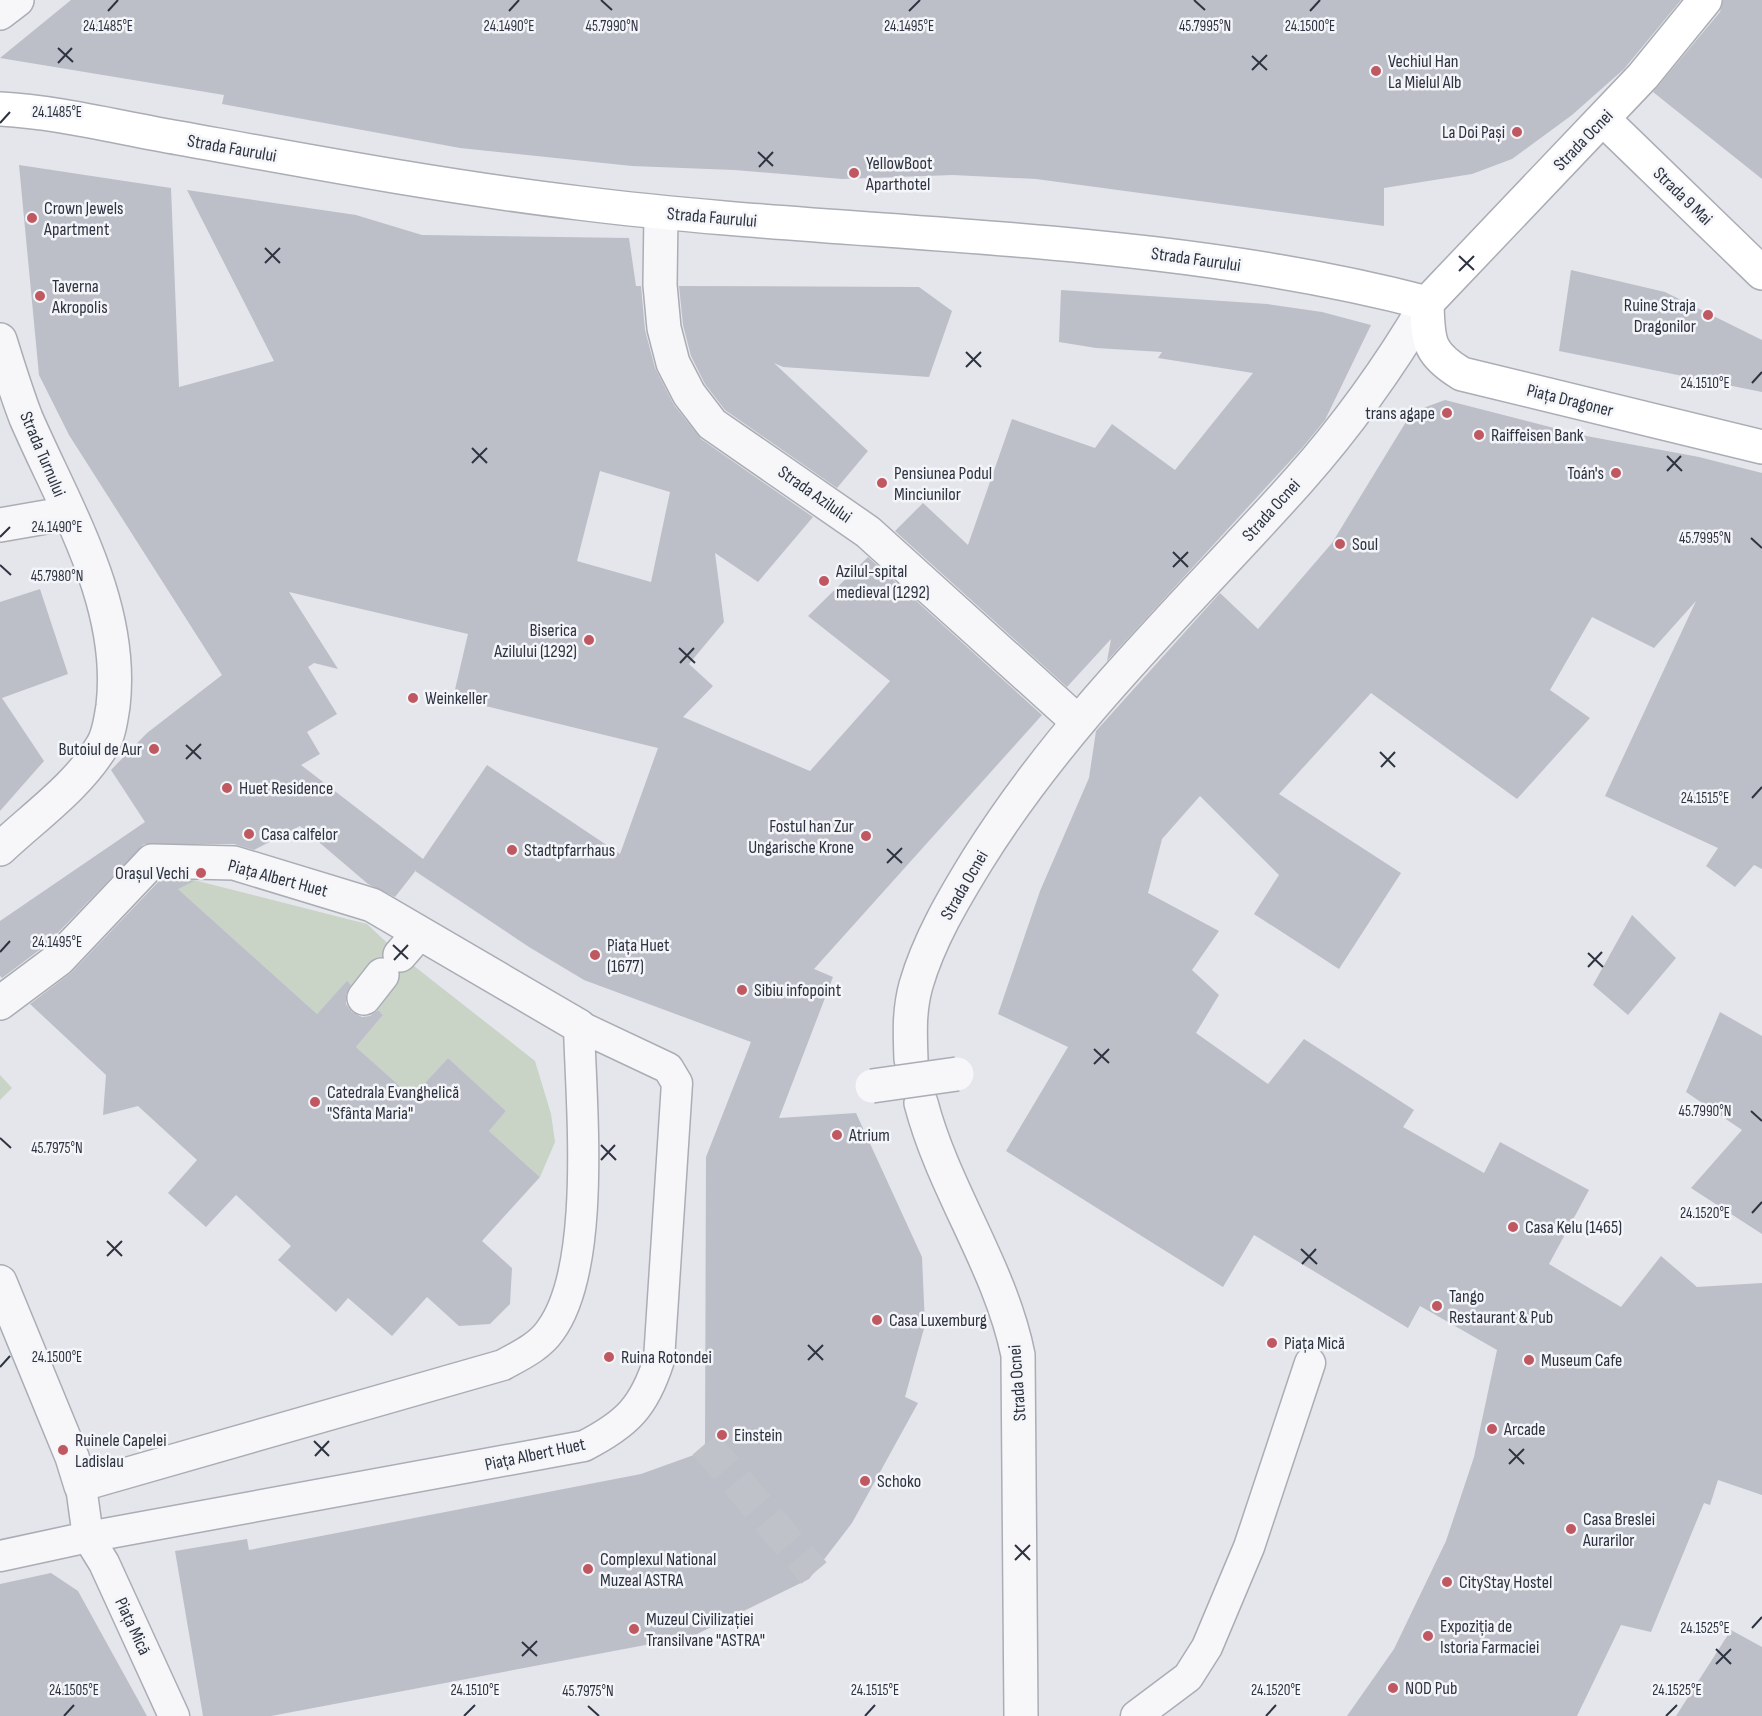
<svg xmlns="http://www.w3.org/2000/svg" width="1762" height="1716" viewBox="0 0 1762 1716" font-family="'Sofia Sans Condensed',sans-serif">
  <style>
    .green { fill: #c9d3c6 }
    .building { fill: #bcbfc7; fill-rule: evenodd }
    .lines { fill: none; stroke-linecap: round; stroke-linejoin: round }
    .street-tunnel { stroke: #c0c2c9; stroke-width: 33; stroke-dasharray: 33 16; stroke-linecap: butt }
    .lane-casing { stroke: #aaadb5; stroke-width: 33 }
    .street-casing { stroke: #aaadb5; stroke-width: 36 }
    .secondary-casing { stroke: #aaadb5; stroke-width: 36 }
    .lane { stroke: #f7f7f9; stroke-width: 30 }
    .street { stroke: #f7f7f9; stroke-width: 33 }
    .secondary { stroke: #fff; stroke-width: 33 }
    .street-bridge-casing { stroke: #aaadb5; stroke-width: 36; stroke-linecap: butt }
    .street-bridge { stroke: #f7f7f9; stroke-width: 33 }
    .ticks { fill: none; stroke: #2e3341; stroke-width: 2 }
    .poi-dot { fill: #c05861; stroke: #f4f5f8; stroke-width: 2 }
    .labels { text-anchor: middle; stroke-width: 5; stroke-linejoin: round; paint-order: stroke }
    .poi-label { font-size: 18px; fill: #2e3341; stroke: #f4f5f8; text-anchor: start }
    .street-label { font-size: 18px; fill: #2e3341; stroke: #f4f5f8 }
    .ticks-label { font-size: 15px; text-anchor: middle; fill: #2e3341; stroke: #f4f5f8; stroke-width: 5; stroke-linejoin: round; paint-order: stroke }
  </style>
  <rect width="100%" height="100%" fill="#e4e6eb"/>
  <path class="green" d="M158,871L367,924L400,955L535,1061L551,1114L555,1142L540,1177L489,1131L506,1111L448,1058L412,1097L356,1047L383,1015L347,982L317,1014Z
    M0,1075L12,1088L0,1100Z"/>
  <path class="building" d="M71,0H1681L1624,69L1572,115L1512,159L1472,174L1384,188V226L1036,179L953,175L842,179L734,170L632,166L460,148L222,104L224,95L0,58Z
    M1723,0H1762V179L1653,92L1720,12Z
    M19,165L171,188L179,387L274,361L187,190L356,215L422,235L629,238L636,286H641L645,330L655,368L674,405L701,439L813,517L758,582L715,553L724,622L689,664L713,686L683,717L810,771L890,681L808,616L868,557L1042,715L814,969L833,977L779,1118L856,1113L922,1257L925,1325L905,1397L918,1403L852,1523L809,1579L693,1636L271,1716H203L175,1551L247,1539L249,1550L641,1474L705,1451L706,1157L751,1042L584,980L529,947L415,871L417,869L395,897L368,884L300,826L254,850L234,844H144L46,945L2,978L0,976V921L145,822L111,770L147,733L222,675L69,435L39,375ZM600,471L670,492L651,582L577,561ZM289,592L468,634L453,698L658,748L620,854L487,765L423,859L301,765L320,754L307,732L337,714L308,667L314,663L338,669Z
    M1571,270L1665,292L1762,340V392L1559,351Z
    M679,286L919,287L952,311L929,377L783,367L774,363L868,451L837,488L725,410L705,384L691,356L683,325Z
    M1061,290L1267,304L1322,312L1371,325L1325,420L1302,448L1107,661L1111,639L1067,687L895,531L923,503L968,545L1012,419L1095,448L1112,424L1175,470L1253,373L1158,358L1162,352L1096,348L1059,342Z
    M1445,400L1581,435L1699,457L1762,473V869L1754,865L1735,887L1706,866L1718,848L1605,796L1696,601L1654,648L1592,617L1550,690L1590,718L1517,799L1371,693L1279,794L1401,873L1339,969L1254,914L1279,875L1200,796L1162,839L1148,893L1219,931L1192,970L1219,995L1196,1033L1268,1084L1304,1039L1414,1110L1403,1127L1484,1173L1500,1142L1589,1190L1549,1264L1621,1307L1661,1256L1697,1287L1762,1283V1495L1718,1480L1710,1505L1704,1503L1651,1632L1621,1625L1577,1716H1347L1394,1649L1446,1541L1474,1457L1497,1350L1420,1306L1408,1328L1254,1235L1223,1287L1006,1151L1068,1047L998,1014L1040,891L1089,778L1096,731L1220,593L1258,629L1332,543L1412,412Z
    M40,589L68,674L2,698L44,761L0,811V602Z
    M160,880L194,881L178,889L317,1014L347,981L351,985L346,995V1004L352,1012L362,1017L370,1016L378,1010L383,1015L356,1047L412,1097L448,1058L506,1111L489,1131L540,1177L482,1241L512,1268L510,1304L490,1324L459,1326L427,1297L392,1336L348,1298L336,1312L278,1260L291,1246L236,1195L206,1227L168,1193L197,1160L138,1106L103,1115L106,1075L30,1004L72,972Z
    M1632,915L1676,958L1628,1015L1593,985Z
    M1720,1012L1762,1036V1234L1691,1188L1742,1130L1686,1092Z
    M51,1573L78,1591L147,1716H0V1584Z
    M1731,1630L1762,1647V1716H1676Z"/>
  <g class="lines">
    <path class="street-tunnel" d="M705,1444L814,1573"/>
    <g class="lane-casing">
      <path id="lane" d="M579,1026L668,1068L677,1083L659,1360C644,1407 627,1424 584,1446L88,1537L81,1486L503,1365C519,1356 539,1347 550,1331C597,1268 581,1105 579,1026Z
        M0,1556L88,1537L104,1563L174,1716
        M1136,1716L1188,1677L1207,1647L1249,1547L1310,1363"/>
    </g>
    <g class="street-casing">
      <path id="street" d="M0,13L17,0
        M661,213L660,285L664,328L673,363L689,394L712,424L868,532L1077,721
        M0,340C8,366 16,392 26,418C65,508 125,604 113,706C111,719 109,735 102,746C78,786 34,817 0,849
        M0,525L69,513
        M400,955L419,933
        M364,998L382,975
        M0,1003L59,959L152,861L234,863L372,905L579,1026
        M911,1059C910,1033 909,1010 916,985C929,940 954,898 978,859C1066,718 1188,604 1298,481C1347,426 1390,366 1427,303
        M921,1103C944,1191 1000,1266 1018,1355L1021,1716
        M0,1282L72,1457L81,1486"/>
    </g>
    <g class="secondary-casing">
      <path id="secondary" d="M0,109C59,112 120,128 179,138C312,162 445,187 579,203C859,238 1153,231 1427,303
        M1603,119L1762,273
        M1427,303L1643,76L1705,0
        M1427,303C1428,340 1427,353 1462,374L1762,447"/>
    </g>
    <use href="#lane" class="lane"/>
    <use href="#street" class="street"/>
    <use href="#secondary" class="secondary"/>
    <g class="street-bridge-casing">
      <path id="street-bridge" d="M872,1086L957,1074"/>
    </g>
    <use href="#street-bridge" class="street-bridge"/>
  </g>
  <path class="ticks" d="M601,0L612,10M1194,0L1205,10M108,11L118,0M509,11L519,0M909,11L920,0M1310,11L1320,0M58,48L73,62M1252,56L1267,70M58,63L72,48M1252,70L1267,55M0,123L10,112M758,152L773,166M759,167L773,152M265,248L280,263M1459,256L1474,270M265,263L280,248M1459,271L1474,256M966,352L981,367M966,367L981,352M1752,383L1762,372M472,448L487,463M1667,456L1682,471M472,463L487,448M1667,471L1681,456M0,537L10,527M1751,538L1762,548M1173,552L1188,567M0,565L11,575M1173,567L1188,552M679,648L695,663M680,663L694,648M186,745L201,759M1380,752L1395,767M186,759L201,744M1381,767L1395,752M1752,798L1762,787M887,849L902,863M887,863L902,848M393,945L408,959M0,952L10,941M1588,953L1603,967M394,960L408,945M1588,967L1602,952M1094,1049L1109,1063M1094,1064L1109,1049M1751,1111L1762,1121M0,1138L11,1148M601,1145L616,1160M601,1160L615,1145M1752,1213L1762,1202M107,1241L122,1256M1301,1249L1317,1264M107,1256L122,1241M1302,1264L1316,1249M808,1345L823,1360M808,1360L823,1345M0,1367L10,1356M314,1441L329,1456M1509,1449L1524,1464M315,1456L329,1441M1509,1464L1524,1449M1015,1545L1030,1560M1015,1560L1030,1545M1752,1628L1762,1617M522,1642L537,1656M1716,1649L1731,1664M522,1656L537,1641M1716,1664L1731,1649M588,1706L599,1716M64,1716L74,1705M464,1716L475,1705M865,1716L875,1705M1266,1716L1276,1705M1666,1716L1677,1705"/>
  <g class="poi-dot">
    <circle cx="1376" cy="71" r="6"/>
    <circle cx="1517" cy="132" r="6"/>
    <circle cx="854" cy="173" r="6"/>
    <circle cx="32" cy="218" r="6"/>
    <circle cx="40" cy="296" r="6"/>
    <circle cx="1708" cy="315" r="6"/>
    <circle cx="1447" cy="413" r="6"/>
    <circle cx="1479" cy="435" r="6"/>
    <circle cx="1616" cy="473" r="6"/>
    <circle cx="882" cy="483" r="6"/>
    <circle cx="1340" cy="544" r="6"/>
    <circle cx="824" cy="581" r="6"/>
    <circle cx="589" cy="640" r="6"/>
    <circle cx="413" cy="698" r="6"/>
    <circle cx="154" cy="749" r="6"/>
    <circle cx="227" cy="788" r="6"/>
    <circle cx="249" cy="834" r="6"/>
    <circle cx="866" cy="836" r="6"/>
    <circle cx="512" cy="850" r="6"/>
    <circle cx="201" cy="873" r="6"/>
    <circle cx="595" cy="955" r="6"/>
    <circle cx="742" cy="990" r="6"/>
    <circle cx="315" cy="1102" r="6"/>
    <circle cx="837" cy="1135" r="6"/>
    <circle cx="1513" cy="1227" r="6"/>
    <circle cx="1437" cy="1306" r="6"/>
    <circle cx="877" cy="1320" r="6"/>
    <circle cx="1272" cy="1343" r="6"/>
    <circle cx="609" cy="1357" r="6"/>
    <circle cx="1529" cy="1360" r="6"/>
    <circle cx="1492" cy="1429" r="6"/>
    <circle cx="722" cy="1435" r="6"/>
    <circle cx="63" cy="1450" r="6"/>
    <circle cx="865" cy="1481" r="6"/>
    <circle cx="1571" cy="1529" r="6"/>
    <circle cx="588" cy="1569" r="6"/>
    <circle cx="1447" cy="1582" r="6"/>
    <circle cx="634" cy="1629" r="6"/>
    <circle cx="1428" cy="1636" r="6"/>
    <circle cx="1393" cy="1688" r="6"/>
  </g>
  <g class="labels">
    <g class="poi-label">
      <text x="1388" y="67">Vechiul Han<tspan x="1388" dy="21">La Mielul Alb</tspan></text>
      <text x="1505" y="138" text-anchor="end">La Doi Pași</text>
      <text x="866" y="169">YellowBoot<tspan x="866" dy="21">Aparthotel</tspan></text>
      <text x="44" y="214">Crown Jewels<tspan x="44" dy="21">Apartment</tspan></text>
      <text x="52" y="292">Taverna<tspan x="52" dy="21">Akropolis</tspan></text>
      <text x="1696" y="311" text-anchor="end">Ruine Straja<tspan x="1696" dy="21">Dragonilor</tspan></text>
      <text x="1435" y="419" text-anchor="end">trans agape</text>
      <text x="1491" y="441">Raiffeisen Bank</text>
      <text x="894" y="479">Pensiunea Podul<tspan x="894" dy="21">Minciunilor</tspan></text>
      <text x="1604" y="479" text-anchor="end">Toán's</text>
      <text x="1352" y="550">Soul</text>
      <text x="836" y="577">Azilul-spital<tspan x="836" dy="21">medieval (1292)</tspan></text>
      <text x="577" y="636" text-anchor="end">Biserica<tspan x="577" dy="21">Azilului (1292)</tspan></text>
      <text x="425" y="704">Weinkeller</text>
      <text x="142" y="755" text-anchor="end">Butoiul de Aur</text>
      <text x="239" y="794">Huet Residence</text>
      <text x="854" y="832" text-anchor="end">Fostul han Zur<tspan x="854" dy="21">Ungarische Krone</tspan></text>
      <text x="261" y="840">Casa calfelor</text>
      <text x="524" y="856">Stadtpfarrhaus</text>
      <text x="189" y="879" text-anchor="end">Orașul Vechi</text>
      <text x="607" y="951">Piața Huet<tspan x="607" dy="21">(1677)</tspan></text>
      <text x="754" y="996">Sibiu infopoint</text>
      <text x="327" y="1098">Catedrala Evanghelică<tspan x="327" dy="21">"Sfânta Maria"</tspan></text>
      <text x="849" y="1141">Atrium</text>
      <text x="1525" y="1233">Casa Kelu (1465)</text>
      <text x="1449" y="1302">Tango<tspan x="1449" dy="21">Restaurant &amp; Pub</tspan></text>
      <text x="889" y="1326">Casa Luxemburg</text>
      <text x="1284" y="1349">Piața Mică</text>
      <text x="621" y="1363">Ruina Rotondei</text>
      <text x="1541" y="1366">Museum Cafe</text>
      <text x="1504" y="1435">Arcade</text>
      <text x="734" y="1441">Einstein</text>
      <text x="75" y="1446">Ruinele Capelei<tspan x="75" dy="21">Ladislau</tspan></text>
      <text x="877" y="1487">Schoko</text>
      <text x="1583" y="1525">Casa Breslei<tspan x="1583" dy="21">Aurarilor</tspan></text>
      <text x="600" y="1565">Complexul National<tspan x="600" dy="21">Muzeal ASTRA</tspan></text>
      <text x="1459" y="1588">CityStay Hostel</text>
      <text x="646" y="1625">Muzeul Civilizației<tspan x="646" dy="21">Transilvane "ASTRA"</tspan></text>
      <text x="1440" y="1632">Expoziția de<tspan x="1440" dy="21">Istoria Farmaciei</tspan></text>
      <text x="1405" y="1694">NOD Pub</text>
    </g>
    <g class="street-label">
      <text transform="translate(1583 140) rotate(-46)" y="6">Strada Ocnei</text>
      <text transform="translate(232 148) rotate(10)" y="6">Strada Faurului</text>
      <text transform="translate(1683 196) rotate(44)" y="6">Strada 9 Mai</text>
      <text transform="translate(712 217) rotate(5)" y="6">Strada Faurului</text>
      <text transform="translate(1196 259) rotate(8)" y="6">Strada Faurului</text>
      <text transform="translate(1570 400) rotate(14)" y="6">Piața Dragoner</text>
      <text transform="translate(43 454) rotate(67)" y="6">Strada Turnului</text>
      <text transform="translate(815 494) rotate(35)" y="6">Strada Azilului</text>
      <text transform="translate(1271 510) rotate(-48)" y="6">Strada Ocnei</text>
      <text transform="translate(278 878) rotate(15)" y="6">Piața Albert Huet</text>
      <text transform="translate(964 885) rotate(-60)" y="6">Strada Ocnei</text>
      <text transform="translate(1017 1383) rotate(-94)" y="6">Strada Ocnei</text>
      <text transform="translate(535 1454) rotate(-12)" y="6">Piața Albert Huet</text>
      <text transform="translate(133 1626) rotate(65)" y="6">Piața Mică</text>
    </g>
  </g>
  <g class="ticks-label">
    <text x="612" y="31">45.7990°N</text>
    <text x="1205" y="31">45.7995°N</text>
    <text x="108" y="31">24.1485°E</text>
    <text x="509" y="31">24.1490°E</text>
    <text x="909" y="31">24.1495°E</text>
    <text x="1310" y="31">24.1500°E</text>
    <text x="57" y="117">24.1485°E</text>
    <text x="1705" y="388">24.1510°E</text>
    <text x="57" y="532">24.1490°E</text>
    <text x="1705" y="543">45.7995°N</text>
    <text x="57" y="581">45.7980°N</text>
    <text x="1705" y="803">24.1515°E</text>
    <text x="57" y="947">24.1495°E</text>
    <text x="1705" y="1116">45.7990°N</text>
    <text x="57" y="1153">45.7975°N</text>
    <text x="1705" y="1218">24.1520°E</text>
    <text x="57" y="1362">24.1500°E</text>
    <text x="1705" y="1633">24.1525°E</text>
    <text x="74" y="1695">24.1505°E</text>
    <text x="475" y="1695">24.1510°E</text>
    <text x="875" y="1695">24.1515°E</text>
    <text x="1276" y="1695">24.1520°E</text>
    <text x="1677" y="1695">24.1525°E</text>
    <text x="588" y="1696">45.7975°N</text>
  </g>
</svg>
